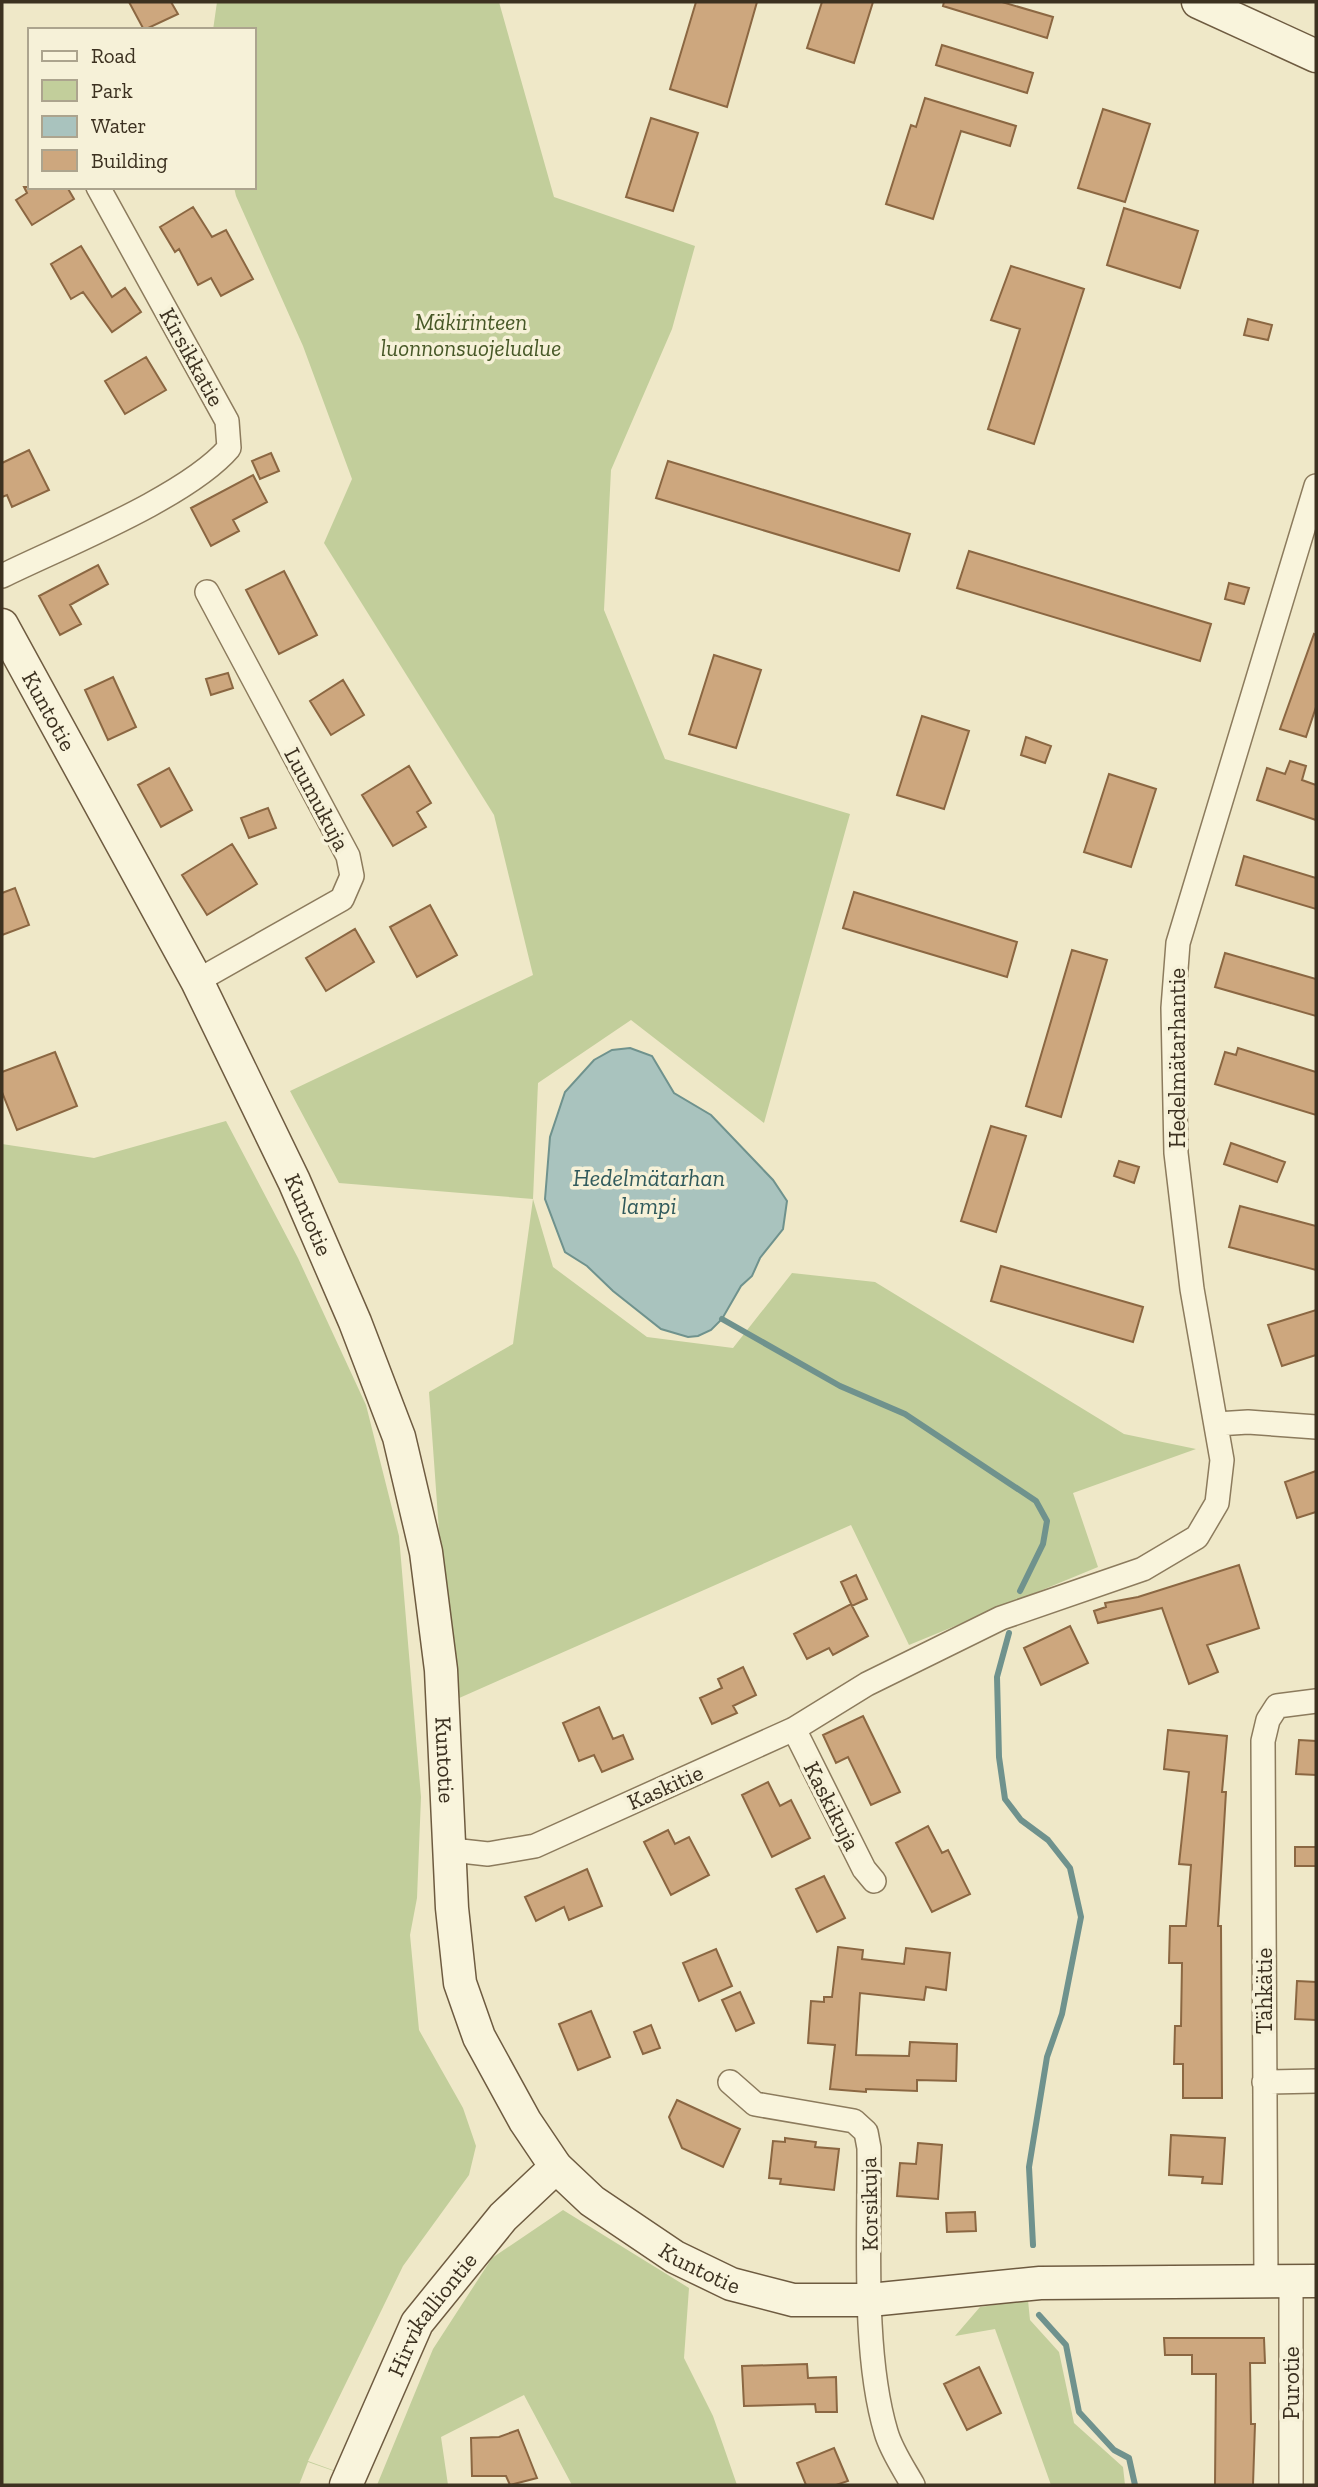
<svg xmlns="http://www.w3.org/2000/svg" width="1318" height="2487" viewBox="0 0 1318 2487" font-family="'Zilla Slab',serif">
  <style>
    .green { fill: #c2ce9b }
    .water { fill: #a9c3be; stroke: #6f928d; stroke-width: 2 }
    .lines { fill: none; stroke-linecap: round; stroke-linejoin: round }
    .stream { stroke: #6f928d; stroke-width: 6 }
    .building { fill: #cda77e; stroke: #8b6742; stroke-width: 2 }
    .street-casing { stroke: #8c7b5d; stroke-width: 26 }
    .secondary-casing { stroke: #6e5b40; stroke-width: 35 }
    .street { stroke: #f9f4dc; stroke-width: 23 }
    .secondary { stroke: #f9f4dc; stroke-width: 32 }
    .labels { text-anchor: middle; stroke-width: 7; stroke-linejoin: round; paint-order: stroke }
    .park-label { font-size: 23px; font-style: italic; fill: #475827; stroke: #f6f1d8 }
    .street-label { font-size: 23px; fill: #3c3120; stroke: #f6f1d8 }
    .water-label { font-size: 24px; font-style: italic; fill: #305a5c; stroke: #f6f1d8 }
  </style>
  <rect width="100%" height="100%" fill="#efe8c8"/>
  <path class="green" d="M217,2H499L554,197L695,246L672,329L611,470L604,610L665,759L850,814L764,1123L631,1020L538,1083L533,1199L553,1267L647,1337L733,1348L792,1273L875,1282L1124,1434L1196,1449L1073,1493L1098,1567L909,1645L851,1525L457,1699L439,1531L429,1392L513,1344L533,1199L339,1183L290,1091L533,975L494,815L324,543L352,479L303,346L236,196L234,187H254V30H213Z
    M226,1121L298,1258L366,1405L399,1536L421,1797L417,1898L410,1935L419,2030L463,2108L476,2146L469,2175L403,2266L308,2461L374,2485L308,2462L299,2485H2V1144L94,1158Z
    M563,2210L689,2288L684,2358L713,2416L737,2485H572L524,2395L441,2437L448,2485H377L433,2349L492,2258Z
    M1028,2300L1030,2320L1059,2352L1074,2423L1123,2467L1125,2485H1051L995,2329L955,2336L980,2307Z"/>
  <path class="water" d="M630,1048L652,1056L674,1093L711,1115L773,1180L787,1201L783,1229L760,1258L752,1276L741,1286L722,1319L711,1330L698,1336L688,1337L661,1329L613,1291L587,1266L565,1252L545,1199L550,1137L565,1092L594,1060L612,1050Z"/>
  <g class="lines">
    <path class="stream" d="M722,1319L840,1386L905,1414L1036,1501L1047,1521L1043,1544L1020,1591
      M1009,1633L997,1677L999,1757L1005,1799L1021,1820L1048,1840L1070,1868L1081,1917L1062,2014L1047,2057L1029,2167L1033,2245
      M1039,2315L1066,2345L1079,2412L1114,2450L1129,2458L1135,2485"/>
  </g>
  <path class="building" d="M129,2H171L178,14L144,30Z
    M696,2H757L727,107L670,89Z
    M822,2H873L854,63L807,48Z
    M944,2H1002L1053,17L1047,38L943,6Z
    M942,45L1033,73L1027,93L936,65Z
    M925,98L1016,126L1010,146L961,131L933,219L886,204L911,125L916,127Z
    M1103,109L1150,124L1125,202L1078,188Z
    M651,118L698,133L673,211L626,197Z
    M24,187H67L74,199L32,225L16,200L27,193Z
    M193,207L212,237L226,230L253,279L221,296L211,278L198,285L179,249L175,252L160,227Z
    M1124,208L1198,231L1180,288L1107,265Z
    M81,246L112,297L125,288L141,312L112,332L83,292L71,299L51,264Z
    M1011,266L1084,289L1034,444L988,429L1020,329L991,320Z
    M1248,319L1272,325L1268,340L1244,335Z
    M146,357L166,390L125,414L105,381Z
    M29,450L49,490L12,507L7,495L2,497V463Z
    M271,453L279,471L260,479L252,461Z
    M668,461L910,534L899,571L656,498Z
    M253,475L267,502L233,520L239,531L211,546L191,508Z
    M969,551L1211,624L1200,661L957,588Z
    M98,565L108,584L70,605L81,624L60,635L39,596Z
    M284,571L317,635L279,654L246,590Z
    M1229,583L1249,588L1244,604L1225,599Z
    M1314,634L1316,635V707L1306,737L1280,729Z
    M714,655L761,670L736,748L689,734Z
    M228,673L233,688L211,695L206,679Z
    M113,677L136,727L108,740L85,690Z
    M343,680L364,715L331,735L310,701Z
    M922,716L969,731L944,809L897,795Z
    M1026,737L1051,746L1045,763L1021,755Z
    M1290,761L1306,766L1302,780L1316,785V820L1257,800L1267,768L1285,774Z
    M409,766L431,803L417,812L426,827L393,846L362,795Z
    M169,768L192,810L161,827L138,785Z
    M1109,774L1156,789L1131,867L1084,852Z
    M268,808L276,828L249,838L241,818Z
    M232,844L257,884L207,915L182,875Z
    M1244,856L1316,878V909L1236,885Z
    M15,888L29,925L2,935V893Z
    M854,892L1017,942L1007,977L843,928Z
    M430,905L457,955L417,977L390,927Z
    M355,929L374,962L326,991L306,958Z
    M1072,950L1107,960L1061,1117L1026,1106Z
    M1225,953L1316,979V1016L1215,987Z
    M1238,1048L1316,1072V1115L1215,1084L1225,1052L1236,1055Z
    M55,1052L77,1106L17,1130L2,1092V1072Z
    M991,1126L1026,1136L996,1232L961,1221Z
    M1231,1143L1285,1162L1277,1182L1224,1164Z
    M1119,1161L1139,1167L1134,1183L1114,1176Z
    M1240,1206L1316,1226V1270L1229,1247Z
    M1001,1266L1143,1307L1133,1342L991,1301Z
    M1316,1310V1355L1282,1366L1268,1325Z
    M1316,1471V1512L1297,1518L1285,1482Z
    M1239,1565L1259,1628L1207,1645L1218,1672L1189,1684L1162,1608L1098,1623L1094,1611L1106,1607L1105,1603L1138,1597Z
    M856,1575L867,1599L852,1606L841,1582Z
    M851,1604L868,1636L833,1655L829,1648L807,1659L794,1634Z
    M1070,1626L1088,1663L1041,1685L1024,1648Z
    M743,1667L756,1695L733,1706L737,1713L712,1724L700,1698L722,1688L718,1679Z
    M599,1707L613,1739L623,1735L633,1759L602,1772L594,1755L579,1761L563,1723Z
    M863,1716L900,1792L871,1805L848,1757L836,1763L823,1735Z
    M1168,1730L1227,1736L1222,1792H1226L1218,1926H1221L1222,2098H1183V2064H1174L1175,2026H1181L1182,1963H1169L1170,1926H1186L1191,1865L1179,1864L1189,1772L1164,1769Z
    M1299,1740L1316,1741V1775L1296,1774Z
    M768,1782L780,1806L791,1800L810,1838L772,1857L742,1795Z
    M928,1826L942,1853L948,1850L970,1894L932,1912L896,1843Z
    M668,1830L675,1844L689,1837L709,1875L671,1895L644,1842Z
    M1295,1847H1316V1866H1295Z
    M587,1869L602,1906L569,1920L564,1907L536,1921L525,1897Z
    M824,1876L845,1918L817,1932L796,1889Z
    M838,1947L863,1950L862,1959L904,1964L906,1948L950,1953L946,1990L926,1987L924,2000L860,1993L856,2055L909,2056L910,2042L957,2044L956,2081L917,2080V2091L866,2089V2092L830,2089L835,2045L808,2043L811,2001L824,2002V1997H832Z
    M716,1949L732,1986L699,2001L683,1963Z
    M1297,1981L1316,1982V2020L1295,2019Z
    M740,1992L754,2023L736,2031L722,2000Z
    M591,2011L610,2057L578,2070L559,2024Z
    M651,2025L660,2048L643,2054L634,2032Z
    M677,2100L740,2129L723,2167L682,2148L669,2117Z
    M1171,2135L1225,2138L1222,2184L1202,2183L1203,2177L1169,2175Z
    M785,2138L816,2142L815,2147L839,2149L834,2190L780,2184L781,2179L769,2178L773,2141L785,2142Z
    M918,2143L942,2145L938,2199L897,2196L900,2163L916,2164Z
    M975,2212L976,2231L947,2232L946,2213Z
    M1164,2338H1264L1265,2363H1250L1251,2424H1255L1253,2485H1215L1216,2374H1192V2355H1165Z
    M807,2364L808,2378L836,2377L837,2412H816L815,2404L744,2406L742,2366Z
    M979,2367L1001,2413L967,2430L944,2384Z
    M518,2430L537,2478L510,2485L506,2476H472L471,2438L499,2437Z
    M834,2448L848,2481L836,2485H806L797,2463Z"/>
  <g class="lines">
    <g class="street-casing">
      <path id="street" d="M2,576C63,546 187,497 229,448L227,421L98,187
        M197,981L342,899L352,876L348,856L207,592
        M1217,1424L1248,1422L1316,1427
        M794,1729L864,1869L874,1881
        M452,1850L488,1854L535,1846L794,1729L867,1684L1001,1618L1143,1569L1197,1537L1217,1503L1222,1460L1192,1289L1176,1153L1173,1008L1178,943L1316,486
        M730,2082L755,2104L854,2121L866,2132L869,2148C870,2233 862,2352 886,2432C891,2450 904,2469 913,2485
        M1264,2082L1316,2081
        M1266,2279L1263,1741L1268,1720L1277,1706L1316,1701
        M1291,2281V2485"/>
    </g>
    <g class="secondary-casing">
      <g id="secondary">
        <path d="M1198,2L1316,56"/>
        <path id="s1" d="M2,625L197,981L294,1181L355,1322L399,1437L426,1552L441,1670L452,1908L460,1983L479,2037L525,2121L556,2167L592,2201L675,2257L731,2284L793,2300H870L1040,2283L1316,2281"/>
        <path id="s2" d="M346,2485L417,2323L503,2217L556,2167"/>
      </g>
    </g>
    <use href="#street" class="street"/>
    <use href="#secondary" class="secondary"/>
  </g>
  <g class="labels">
    <g class="park-label">
      <text x="471" y="330">Mäkirinteen<tspan x="471" dy="26">luonnonsuojelualue</tspan></text>
    </g>
    <g class="street-label">
      <text transform="translate(192 357) rotate(61)" y="8">Kirsikkatie</text>
      <text dy="8" stroke="none"><textPath href="#s1" startOffset="98">Kuntotie</textPath></text>
      <text transform="translate(317 799) rotate(62)" y="8">Luumukuja</text>
      <text transform="translate(1177 1058) rotate(-90)" y="8">Hedelmätarhantie</text>
      <text dy="8" stroke="none"><textPath href="#s1" startOffset="665">Kuntotie</textPath></text>
      <text dy="8" stroke="none"><textPath href="#s1" startOffset="1232">Kuntotie</textPath></text>
      <text transform="translate(665 1787) rotate(-24)" y="8">Kaskitie</text>
      <text transform="translate(832 1806) rotate(63)" y="8">Kaskikuja</text>
      <text transform="translate(1264 1991) rotate(-90)" y="8">Tähkätie</text>
      <text transform="translate(869 2204) rotate(-91)" y="8">Korsikuja</text>
      <text dy="8" stroke="none"><textPath href="#s1" startOffset="1841">Kuntotie</textPath></text>
      <text dy="8" stroke="none"><textPath href="#s2" startOffset="192">Hirvikalliontie</textPath></text>
      <text transform="translate(1291 2383) rotate(-90)" y="8">Purotie</text>
    </g>
    <g class="water-label">
      <text x="649" y="1186">Hedelmätarhan<tspan x="649" dy="28">lampi</tspan></text>
    </g>
  </g>
  <rect width="1318" height="2487" fill="none" stroke="#3c3120" stroke-width="7"/>
  <rect x="28" y="28" width="228" height="161" fill="#f6f1d8" stroke="#aca48e" stroke-width="2"/>
  <rect x="42" y="51" width="35" height="10" fill="#f9f4dc" stroke="#aca48e" stroke-width="2"/>
  <text x="91" y="63" font-size="21" fill="#3c3120">Road</text>
  <rect x="42" y="80" width="35" height="21" fill="#c2ce9b" stroke="#aca48e" stroke-width="2"/>
  <text x="91" y="98" font-size="21" fill="#3c3120">Park</text>
  <rect x="42" y="116" width="35" height="21" fill="#a9c3be" stroke="#aca48e" stroke-width="2"/>
  <text x="91" y="133" font-size="21" fill="#3c3120">Water</text>
  <rect x="42" y="150" width="35" height="21" fill="#cda77e" stroke="#aca48e" stroke-width="2"/>
  <text x="91" y="168" font-size="21" fill="#3c3120">Building</text>
</svg>
